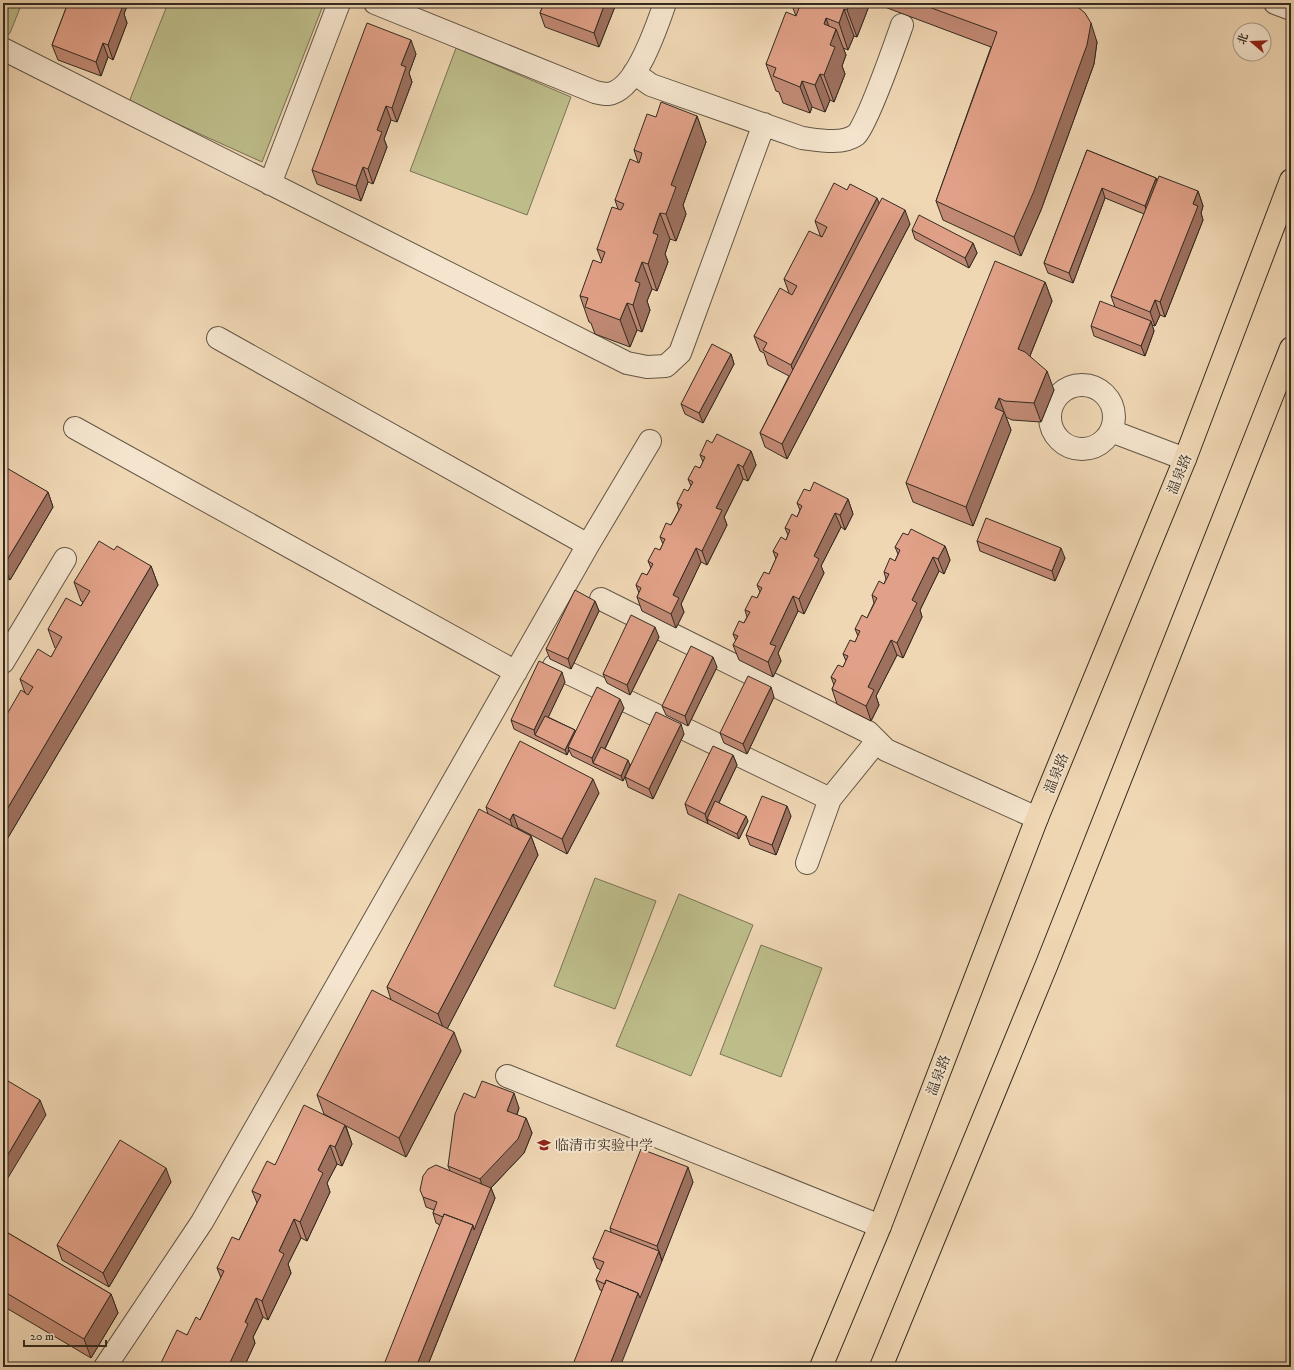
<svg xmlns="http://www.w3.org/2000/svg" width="1294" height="1370" viewBox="0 0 1294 1370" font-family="'IM FELL DW Pica','Noto Serif SC',serif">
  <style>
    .green { fill: #bdbd8a; stroke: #787456 }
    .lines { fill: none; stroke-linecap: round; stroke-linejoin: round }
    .minor-casing { stroke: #635646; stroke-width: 24 }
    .major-casing { stroke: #342b21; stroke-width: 24 }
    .minor { stroke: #f5e5ce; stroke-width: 22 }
    .major { stroke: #f0d7b4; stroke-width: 22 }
    .wall { fill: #c28a75; stroke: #342b21 }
    .shaded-wall { fill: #9e715f; stroke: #342b21 }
    .building { fill: #e1a188; stroke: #342b21 }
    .labels { text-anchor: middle; stroke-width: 4; stroke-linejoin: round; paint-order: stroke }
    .street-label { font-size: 14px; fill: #342b21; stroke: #f5e5ce }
    .poi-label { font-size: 14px; fill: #342b21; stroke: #f5e5ce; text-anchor: start }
  </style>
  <rect width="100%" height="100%" fill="#f0d7b4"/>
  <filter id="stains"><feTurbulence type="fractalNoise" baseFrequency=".005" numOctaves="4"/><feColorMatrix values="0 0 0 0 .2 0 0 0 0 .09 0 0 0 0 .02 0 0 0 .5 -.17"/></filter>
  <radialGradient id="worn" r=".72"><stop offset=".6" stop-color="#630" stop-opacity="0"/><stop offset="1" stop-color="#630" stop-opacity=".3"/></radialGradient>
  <path class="green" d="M3,3H22L10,33L7,36L3,35Z
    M168,3H324L262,162L129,102Z
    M456,48L571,97L527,215L410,171Z
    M595,878L656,901L615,1009L554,986Z
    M679,894L753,925L691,1076L616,1046Z
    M761,945L822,968L781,1077L720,1054Z"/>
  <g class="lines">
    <g class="minor-casing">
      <path id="minor" d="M375,3L595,92C599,93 604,94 608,94C636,91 657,26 665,3
        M1275,3L1291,9
        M3,49L627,363L647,367L666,366L680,353L764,124
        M634,73L651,85L802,138C818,140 842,145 856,135C866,128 896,42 902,25
        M270,184L339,3
        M218,338L588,545
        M1050 417a32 32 0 1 1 64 0a32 32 0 1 1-64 0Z
        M75,428L516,672
        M1111,431L1185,459
        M601,599L868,732L886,750L1037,818
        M3,662L65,559
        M554,666L830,799
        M807,863L830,799L877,741
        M507,1076L880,1226
        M105,1367L202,1222L588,545L650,441"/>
    </g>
    <g class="major-casing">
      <path id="major" d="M821,1367L880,1226L1037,818L1185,459L1291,180
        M881,1367L1047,964L1291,348"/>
    </g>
    <use href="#minor" class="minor"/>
    <use href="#major" class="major"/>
  </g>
  <path class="wall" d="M68,3H128L124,14L127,23L113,60L108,57L101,76L58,60L52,45Z
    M544,3H616V4L599,47L545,27L540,13Z
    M791,3H867L869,6L857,37L854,36L848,50L843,48L846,55L842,66L845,74L834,102L830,100L825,112L812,107L810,113L783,103L779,92L776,91L766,64L796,16Z
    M874,3H1073L1097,42L1094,64L1041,210L1021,256L943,220L936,201L991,47Z
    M416,54L409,73L412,82L397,122L391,120L384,139L387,147L373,184L368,182L361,201L317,184L312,170Z
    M697,116L706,142L683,205L686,214L676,241L670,239L665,254L668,262L657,291L652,289L647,301L650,310L642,332L637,330L630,347L595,334L591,323L589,322L580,296L602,262L597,249L618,209L615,200L638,162L634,150L656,117Z
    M1087,150L1156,178L1157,181L1198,191L1203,206L1201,213L1203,220L1165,317L1160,315L1155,326L1152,325L1154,331L1145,356L1094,336L1091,326L1115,307L1111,296L1144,214L1105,198L1073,283L1048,273L1044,263Z
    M847,190L879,203L910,224L787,459L765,447L760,433L789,376L768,365L764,353L760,351L754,336L789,293L784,279L822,237L820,235L815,221Z
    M912,230L973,243L977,253L969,268L915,239Z
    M1045,282L1052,301L1030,356L1054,390L1041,422L1012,420L1006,417L1011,430L973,526L913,502L906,483Z
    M731,354L734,364L703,423L685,414L681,404Z
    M712,443L751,451L756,465L748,481L743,479L724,517L727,525L707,565L701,562L681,604L684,612L676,628L642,611L637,597L639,593L636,585L647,575L651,568L648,561L660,550L663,544L660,537L671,525L679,510L677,503L688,491L691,486L688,479L700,468L703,462L700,455Z
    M3,470L48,492L53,507L10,580L3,576Z
    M810,491L848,499L853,514L845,530L841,527L821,566L824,573L804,614L798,611L778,653L781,661L773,677L739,660L733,645L736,641L733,634L744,623L747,617L745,610L757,598L760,592L757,585L769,574L776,559L773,551L786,540L788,535L785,528L797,517L800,510L797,503Z
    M908,535L945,546L950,560L944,574L939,571L920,610L922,617L903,658L897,655L876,696L879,705L871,721L837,704L832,689L834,685L831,677L843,667L846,661L843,654L855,642L858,636L855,629L867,618L874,603L872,595L884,584L886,579L884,572L895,561L898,554L895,547Z
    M977,541L1065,558L1055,581L980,551Z
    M114,550L151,566L158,585L3,846L25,693L20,679L51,657L56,649L55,648L48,629L81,606L83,602L81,601L74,582Z
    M595,601L599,611L571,669L550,659L546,649Z
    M659,637L630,695L607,683L603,674Z
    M717,667L688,726L666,715L662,706Z
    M565,682L548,717L575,730V732L624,708L605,749L630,765L684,734L653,799L628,787L625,777L626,774L623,781L572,756L569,750L567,755L514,729L511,720Z
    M774,697L747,754L724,743L720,733Z
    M733,755L737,765L719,803L748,821L739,839L688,814L685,804Z
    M599,793L567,854L518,828V829L531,836L538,855L447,1029L461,1051L406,1157L346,1126L352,1144L342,1166L337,1164L327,1183L330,1192L307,1241L301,1238L288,1264L291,1273L268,1320L263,1317L253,1337L255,1343L244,1367H160V1365L200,1320L221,1278L217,1268L239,1240L257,1203L252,1191L275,1165L337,1121L324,1114L317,1095L391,1000L387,987L488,814L486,807Z
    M791,816L776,855L750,845L746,835Z
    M475,1098L519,1108L517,1115L526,1118L532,1133L524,1153L491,1188L495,1198L427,1367L440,1225L436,1223L433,1213L434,1210L426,1207L423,1197L450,1171L448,1166Z
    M171,1182L109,1287L62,1260L57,1245Z
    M693,1182L643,1308L600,1290L596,1280L601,1270L597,1268L593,1258L611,1232L610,1228Z
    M3,1230L111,1294L118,1313L91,1358L3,1306Z"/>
  <path class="shaded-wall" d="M117,3H128L124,14L127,23L113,60L108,45Z
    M605,3H616V4L599,47L594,33Z
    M850,3H867L869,6L857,37L847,10Z
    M844,9L854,36L848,50L839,23Z
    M826,18L833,38L836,29L846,55L842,66L845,74L834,102L824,75V24Z
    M1091,23L1097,42L1094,64L1041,210L1021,256L1014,237Z
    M411,40L416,54L409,73L412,82L397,122L392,108L401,65Z
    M103,43L108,57L101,76L96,62Z
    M820,74L830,100L825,112L815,85Z
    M802,81L812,107L810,113L800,87Z
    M386,106L391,120L384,139L387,147L373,184L368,169L377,130Z
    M697,116L706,142L683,205L686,214L676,241L666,214L671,185Z
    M363,167L368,182L361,201L356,186Z
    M1156,178L1160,188L1148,216L1145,206Z
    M1102,188L1105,198L1073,283L1069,273Z
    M1198,191L1203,206L1201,213L1203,220L1165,317L1160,302L1193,204Z
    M877,198L883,212L796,379L791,365Z
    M905,210L910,224L787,459L782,444Z
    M660,213L670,239L665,254L668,262L657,291L648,264L653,233Z
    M973,243L977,253L969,268L965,258Z
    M642,262L652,289L647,301L650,310L642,332L633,305L635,281Z
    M1045,282L1052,301L1025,368L1018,349Z
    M1155,300L1160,315L1155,326L1150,312Z
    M627,303L637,330L630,347L620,320Z
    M1151,321L1154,331L1145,356L1141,346Z
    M731,354L734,364L703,423L699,413Z
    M1047,371L1054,390L1041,422L1034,403Z
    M999,398L1011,430L973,526L966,507L995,408Z
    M751,451L756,465L748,481L743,467Z
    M738,464L743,479L724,517L727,525L707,565L702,551L716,508Z
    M48,492L53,507L10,580L4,565Z
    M848,499L853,514L845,530L840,515Z
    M835,513L841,527L821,566L824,573L804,614L799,599L814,556Z
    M945,546L950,560L944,574L938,559Z
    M696,548L701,562L681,604L684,612L676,628L671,614L673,595Z
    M1061,548L1065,558L1055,581L1052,571Z
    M933,557L939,571L920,610L922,617L903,658L897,643L912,600Z
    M151,566L158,585L3,846V816Z
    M793,596L798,611L778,653L781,661L773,677L768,662L770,644Z
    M595,601L599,611L571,669L568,659Z
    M655,627L659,637L630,695L627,685Z
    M891,640L897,655L876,696L879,705L871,721L866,706L868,687Z
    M713,657L717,667L688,726L685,716Z
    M562,672L565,682L539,737L535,735L534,730Z
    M771,687L774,697L747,754L743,744Z
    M620,699L624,708L597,765L593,763L592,758Z
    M681,724L684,734L653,799L649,789Z
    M575,730L576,735L568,747L569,750L567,755L565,750Z
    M733,755L737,765L710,821L707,819L708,824L705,814Z
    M628,760L630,765L623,781L621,776Z
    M593,779L599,793L567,854L562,839Z
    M787,806L791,816L776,855L772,845Z
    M513,814L518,828L515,834L510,820Z
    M746,816L748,821L739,839L737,834Z
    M531,836L538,855L445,1033L438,1014Z
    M454,1032L461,1051L406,1157L399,1138Z
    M514,1093L519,1108L513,1125L507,1111Z
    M40,1100L46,1115L3,1186V1163Z
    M526,1118L532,1133L524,1153L485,1194L480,1179Z
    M345,1125L352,1144L342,1166L335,1147Z
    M330,1145L337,1164L327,1183L330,1192L307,1241L300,1222L318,1170Z
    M688,1167L693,1182L662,1261L657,1246Z
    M166,1168L171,1182L109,1287L103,1273Z
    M491,1188L495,1198L427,1367H416L473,1225Z
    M294,1219L301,1238L288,1264L291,1273L268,1320L262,1301L279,1251Z
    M659,1251L662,1261L620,1367H609L638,1293Z
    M111,1294L118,1313L91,1358L84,1339Z
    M256,1298L263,1317L253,1337L255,1343L244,1367H228L245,1322Z"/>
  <path class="building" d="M68,3H117L116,6L122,8L108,45L103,43L96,62L52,45Z
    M544,3H605L594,33L540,13Z
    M800,3H850L847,10L844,9L839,23L826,18L824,24L836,29L830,45L835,47L824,75L820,74L815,85L802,81L800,87L773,76L776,68L766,64L786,12L796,16L801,3Z
    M918,3H1073L1085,13L1091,23L1087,45L1034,191L1014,237L936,201L997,32Z
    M367,23L411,40L401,65L406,67L392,108L386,106L377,130L382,132L368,169L363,167L356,186L312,170Z
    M661,102L697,116L671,185L676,187L666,214L660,213L653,233L658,235L648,264L642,262L635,281L640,283L633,305L627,303L620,320L585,307L588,298L580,296L593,260L601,263L605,252L597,249L612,207L621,210L624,204L615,200L630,159L639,163L642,153L634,150L647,114L656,117Z
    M1087,150L1156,178L1145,206L1102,188L1069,273L1044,263Z
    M1159,176L1198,191L1193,204L1198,206L1160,302L1155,300L1150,312L1111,296Z
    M834,183L847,190L850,184L877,198L791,365L763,350L767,343L754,336L780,288L792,295L797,286L784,279L809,231L822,237L827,227L815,221Z
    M882,198L905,210L782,444L760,433Z
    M919,215L973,243L965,258L912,230Z
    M995,261L1045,282L1018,349L1025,352L1047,371L1034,403L1005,401L999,398L995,408L1004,412L966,507L906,483Z
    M1100,301L1151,321L1141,346L1091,326Z
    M712,344L731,354L699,413L681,404Z
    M717,434L751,451L743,467L738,464L716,508L722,510L702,551L696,548L673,595L679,598L671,614L637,597L641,588L636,585L642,573L647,575L653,564L648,561L655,548L660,550L665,539L660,537L666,523L671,525L682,505L677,503L684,489L688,491L693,482L688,479L695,466L700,468L705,457L700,455L707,440L712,443Z
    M5,467L48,492L4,565H3V470Z
    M814,482L848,499L840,515L835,513L814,556L819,559L799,599L793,596L770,644L776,646L768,662L733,645L738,636L733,634L739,621L744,623L750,612L745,610L752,596L757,598L762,588L757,585L764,572L769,574L778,554L773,551L781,537L786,540L790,530L785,528L792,514L797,517L802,506L797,503L804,489L810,491Z
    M986,518L1061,548L1052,571L977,541Z
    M911,529L945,546L938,559L933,557L912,600L917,603L897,643L891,640L868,687L874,690L866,706L832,689L836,680L831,677L838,665L843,667L848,656L843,654L850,640L855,642L860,631L855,629L862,615L867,618L877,598L872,595L879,581L884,584L889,574L884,572L890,558L895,561L900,550L895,547L903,533L908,535Z
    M99,541L114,550L117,546L151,566L3,816V721L21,690L28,695L33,687L20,679L38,649L51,657L62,637L48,629L66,598L81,606L90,591L74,582Z
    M575,590L595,601L568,659L546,649Z
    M631,615L655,627L627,685L603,674Z
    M691,646L713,657L685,716L662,706Z
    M539,661L562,672L534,730L511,720Z
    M748,676L771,687L743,744L720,733Z
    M597,687L620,699L592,758L568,747Z
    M656,712L681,724L649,789L625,777Z
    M545,716L575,730L565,750L535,735Z
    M520,741L593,779L562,839L513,814L510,820L486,807Z
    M713,746L733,755L705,814L685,804Z
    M601,747L628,760L621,776L593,763Z
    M762,796L787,806L772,845L746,835Z
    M715,801L746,816L737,834L707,819Z
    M479,809L531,836L438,1014L387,987Z
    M372,990L454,1032L399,1138L317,1095Z
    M3,1078L40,1100L3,1163Z
    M482,1081L514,1093L507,1111L526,1118L518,1139L480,1179L448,1166L455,1114L464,1093L475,1098Z
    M304,1105L345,1125L335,1147L330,1145L318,1170L323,1173L300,1222L294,1219L279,1251L284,1254L262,1301L256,1298L245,1322L248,1324L228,1367H163L160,1365L177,1330L187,1335L196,1317L200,1320L224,1271L217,1268L232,1237L239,1240L261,1195L252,1191L267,1161L275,1165Z
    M120,1140L166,1168L103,1273L57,1245Z
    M641,1149L688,1167L657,1246L610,1228Z
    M436,1165L491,1188L474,1230L473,1225L444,1214L443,1217L433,1213L437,1202L423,1197L420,1190L423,1176L428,1169Z
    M444,1214L473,1225L416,1367H383Z
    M3,1230L111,1294L84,1339L3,1291Z
    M605,1230L659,1251L640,1298L638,1293L606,1280L605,1284L596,1280L604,1262L593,1258Z
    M606,1280L638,1293L609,1367H572Z"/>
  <defs>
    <g id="school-bare" transform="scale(1.08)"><path d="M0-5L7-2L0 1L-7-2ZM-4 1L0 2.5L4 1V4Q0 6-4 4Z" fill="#8f2418" stroke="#f5e5ce" stroke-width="2.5" paint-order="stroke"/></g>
  </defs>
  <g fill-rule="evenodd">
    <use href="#school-bare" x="544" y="1145"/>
  </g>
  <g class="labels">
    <g class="street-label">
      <text transform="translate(1179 474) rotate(-68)" y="5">温泉路</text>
      <text transform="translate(1056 773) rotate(-68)" y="5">温泉路</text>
      <text transform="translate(938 1075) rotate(-69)" y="5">温泉路</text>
    </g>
    <g class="poi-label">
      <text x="555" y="1150">临清市实验中学</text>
    </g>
  </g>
  <rect width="1294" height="1370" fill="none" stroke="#f0d7b4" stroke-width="16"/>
  <rect x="4" y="4" width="1286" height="1362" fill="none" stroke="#342b21" stroke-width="2"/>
  <rect x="8" y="8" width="1278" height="1354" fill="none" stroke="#342b21"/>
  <g transform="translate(1252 42) rotate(289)"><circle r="19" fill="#f5e5ce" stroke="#a89b89"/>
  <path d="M0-3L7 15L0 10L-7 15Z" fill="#8f2418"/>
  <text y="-6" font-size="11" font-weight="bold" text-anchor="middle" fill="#342b21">北</text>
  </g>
  <path d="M24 1340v6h82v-6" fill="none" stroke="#342b21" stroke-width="2"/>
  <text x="30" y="1340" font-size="12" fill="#342b21" stroke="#f5e5ce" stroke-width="3" paint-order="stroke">20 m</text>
  <rect width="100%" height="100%" filter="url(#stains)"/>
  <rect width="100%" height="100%" fill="url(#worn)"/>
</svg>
